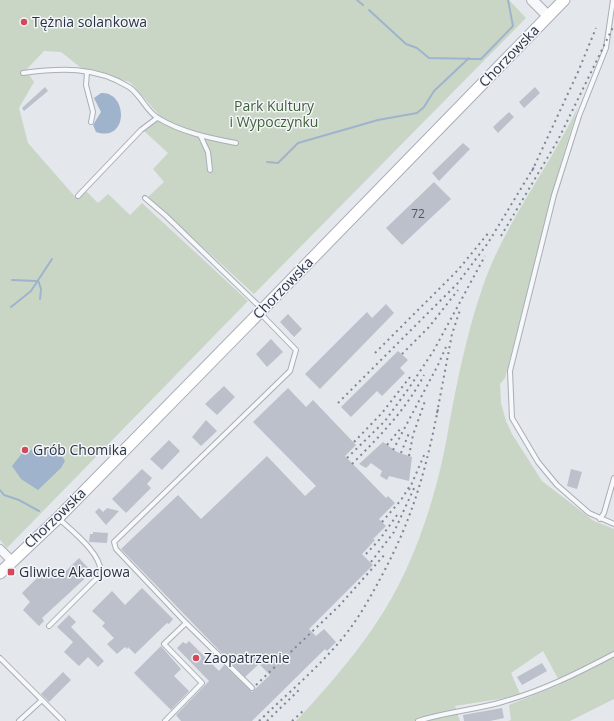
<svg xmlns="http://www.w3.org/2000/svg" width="614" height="721" viewBox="0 0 614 721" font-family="'Open Sans',sans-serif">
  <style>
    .green { fill: #c9d6c5 }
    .water { fill: #9fb4cc }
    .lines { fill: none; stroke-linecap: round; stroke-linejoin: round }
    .stream { stroke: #9fb4cc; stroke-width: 2 }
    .building { fill: #bbc0ca }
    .service-casing { stroke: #a9aeb7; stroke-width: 6 }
    .minor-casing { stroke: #a9aeb7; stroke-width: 10 }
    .tertiary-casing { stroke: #a9aeb7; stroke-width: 12 }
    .secondary-casing { stroke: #a9aeb7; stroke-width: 13 }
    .service { stroke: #f7f8fa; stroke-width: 4 }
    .minor { stroke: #f7f8fa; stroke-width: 8 }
    .tertiary { stroke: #f7f8fa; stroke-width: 10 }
    .secondary { stroke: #fff; stroke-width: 11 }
    .rail { stroke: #7d8696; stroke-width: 2; stroke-dasharray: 2 4; stroke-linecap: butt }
    .poi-dot { fill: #d1495b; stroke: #f4f6f9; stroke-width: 1.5 }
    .labels { text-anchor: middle; stroke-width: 3; stroke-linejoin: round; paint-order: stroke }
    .number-label { font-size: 12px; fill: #4f5766 }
    .poi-label { font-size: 14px; fill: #2b3445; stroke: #f4f6f9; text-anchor: start }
    .street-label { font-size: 14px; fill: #2b3445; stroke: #f4f6f9 }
    .park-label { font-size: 14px; fill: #3f6138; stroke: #f4f6f9 }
  </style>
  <rect width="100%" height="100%" fill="#e4e7ec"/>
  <path class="green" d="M0,0H509L526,18L254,294L148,197L164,182L153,169L168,153L143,130L159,115L130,82L85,71L61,52L44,51L26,70L34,82L19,108L28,143L77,199L86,191L98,203L108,194L130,215L142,203L248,301L7,548L0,540Z
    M578,107L559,169L505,378L500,384L501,403L506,421L512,434L542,481L594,521L614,529V699L570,721H508L511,720L509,705L561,684L543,651L511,673L520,694L511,697L455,706L460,721H296C324,691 352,659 375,625C406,580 427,524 440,470C445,450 448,430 452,409C460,368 469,326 483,286C505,222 549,168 578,107Z"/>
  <path class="water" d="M101,93C128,91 129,143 96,132L93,125L101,112L94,98Z
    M38,448L59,451L65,461L61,468L38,490L21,479L12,466L23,452Z"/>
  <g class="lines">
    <path class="stream" d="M357,0L363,5
      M369,10L406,44L417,48L429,58L481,59L513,26L508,0
      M267,162L278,163L298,143L378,120L417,113L424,107L434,91L469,58
      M12,280L36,281
      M38,280L41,289L40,299
      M11,307L31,291L52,259
      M0,490L4,495L19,500L39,511"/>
  </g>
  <path class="building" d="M45,87L48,91L24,111L22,108Z
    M535,87L540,93L524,108L519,102Z
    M509,112L514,117L498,133L493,127Z
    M463,143L470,149L439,181L432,173Z
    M434,182L451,199L402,245L386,228Z
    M386,304L394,313L320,389L305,374L367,312L372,318Z
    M288,314L302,329L294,337L280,322Z
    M271,339L283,352L267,367L256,354Z
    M398,351L408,360L400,368L405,373L382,396L377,391L351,417L341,407Z
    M224,386L235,397L217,415L205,404Z
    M288,388L306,407L313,400L356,445L345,456L386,498L388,496L395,503L379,519L386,526L373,539L375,540L362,554L373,565L309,629L316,636L324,629L336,642L327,651L325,649L252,721H181L176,715L209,681L177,648L183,642L186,644L189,641L219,671L224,665L252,692L270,675L259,664L245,677L121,549L178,495L201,519L267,456L305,496L316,486L253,422Z
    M206,420L217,431L201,446L192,437Z
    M169,440L180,451L162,470L150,459Z
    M383,442L397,452L412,457L409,481L389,476L387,480L380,476L382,471L371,463L366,468L359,464Z
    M142,469L152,478L147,484L151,488L126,513L112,499Z
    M571,469L582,472L577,489L567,486Z
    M99,508L103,512L107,508L119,511L106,525L95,512Z
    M93,532L108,533L107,543L89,542L90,534H93Z
    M79,558L92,572L42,618L44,621L39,626L23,610L30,602L22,593L49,566L60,577Z
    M142,588L173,619L169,624L167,623L135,654L128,647L127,649L125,647L117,654L107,644L114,638L102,626L105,623L92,611L112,591L125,605Z
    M69,615L76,622L71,627L104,661L98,667L88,657L79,666L64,652L73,642L57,627Z
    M161,646L181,669L174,676L189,691L171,710L134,673Z
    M542,663L547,671L522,685L517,677Z
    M63,672L71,680L49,702L41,694Z
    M502,708L504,718L490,721H464L463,715Z"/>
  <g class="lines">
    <g class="service-casing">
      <path id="service" d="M613,0L606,48L579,116L554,195L510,371L512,418L538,462L557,485L589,513L614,524
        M87,72L86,85L93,112L91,122
        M23,73C60,68 95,66 129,87C141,95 146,111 158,118C181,132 209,138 236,143
        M201,137L208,152L210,170
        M78,196L141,130L157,118
        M145,198L166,216L262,309
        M600,519L604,513L614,478
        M186,623L252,688
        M49,626L100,575C105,556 71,530 58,518
        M0,658L63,721
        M19,721L42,700
        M165,721L202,683L164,644L186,623L116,549L114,542L290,371L296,350L260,313
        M418,721C446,712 474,710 502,702C542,691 578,673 614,654"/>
    </g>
    <g class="minor-casing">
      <path id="minor" d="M0,549L12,561"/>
    </g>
    <g class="tertiary-casing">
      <path id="tertiary" d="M532,0L548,16"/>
    </g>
    <g class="secondary-casing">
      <path id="secondary" d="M0,573L58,518L260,312L564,0"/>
    </g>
    <use href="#service" class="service"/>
    <use href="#minor" class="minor"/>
    <use href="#tertiary" class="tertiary"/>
    <use href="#secondary" class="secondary"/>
    <path class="rail" d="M532,171L578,72L596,28
      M501,236L558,140L614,25
      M375,353L458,270L490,231
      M402,354L429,327L458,290
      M338,403L457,284L488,243L534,167
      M437,413L452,334L460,310
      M354,442L382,413L410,377
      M387,445L401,428
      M393,450L438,365L446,347
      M401,453L409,433
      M409,456L413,435L425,401
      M347,458L385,421L409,388L434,350L485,256
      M352,464C379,437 406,410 424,375
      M409,490L425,453
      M382,522L401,500L411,484
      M366,554L380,539L397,515
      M371,562L394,532L415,486
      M256,685L339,606L386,553
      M259,721C289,692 323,664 349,630C361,614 371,596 380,579C412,520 425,474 438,409
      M267,721L299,690
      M292,721L303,711"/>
  </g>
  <g class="poi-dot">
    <circle cx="24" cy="22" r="4"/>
    <circle cx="25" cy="450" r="4"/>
    <rect x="7" y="568" width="8" height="8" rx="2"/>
    <circle cx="196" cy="658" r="4"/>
  </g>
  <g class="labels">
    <g class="number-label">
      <text x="418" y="218">72</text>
    </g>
    <g class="poi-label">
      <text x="32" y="27">Tężnia solankowa</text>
      <text x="33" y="455">Grób Chomika</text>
      <text x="19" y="577">Gliwice Akacjowa</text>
      <text x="204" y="663">Zaopatrzenie</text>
    </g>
    <g class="street-label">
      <text transform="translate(509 56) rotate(-46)" y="5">Chorzowska</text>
      <text transform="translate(283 288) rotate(-46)" y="5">Chorzowska</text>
      <text transform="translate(55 518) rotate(-44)" y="5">Chorzowska</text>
    </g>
    <g class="park-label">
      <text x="274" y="111">Park Kultury<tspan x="274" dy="16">i Wypoczynku</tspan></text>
    </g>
  </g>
</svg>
